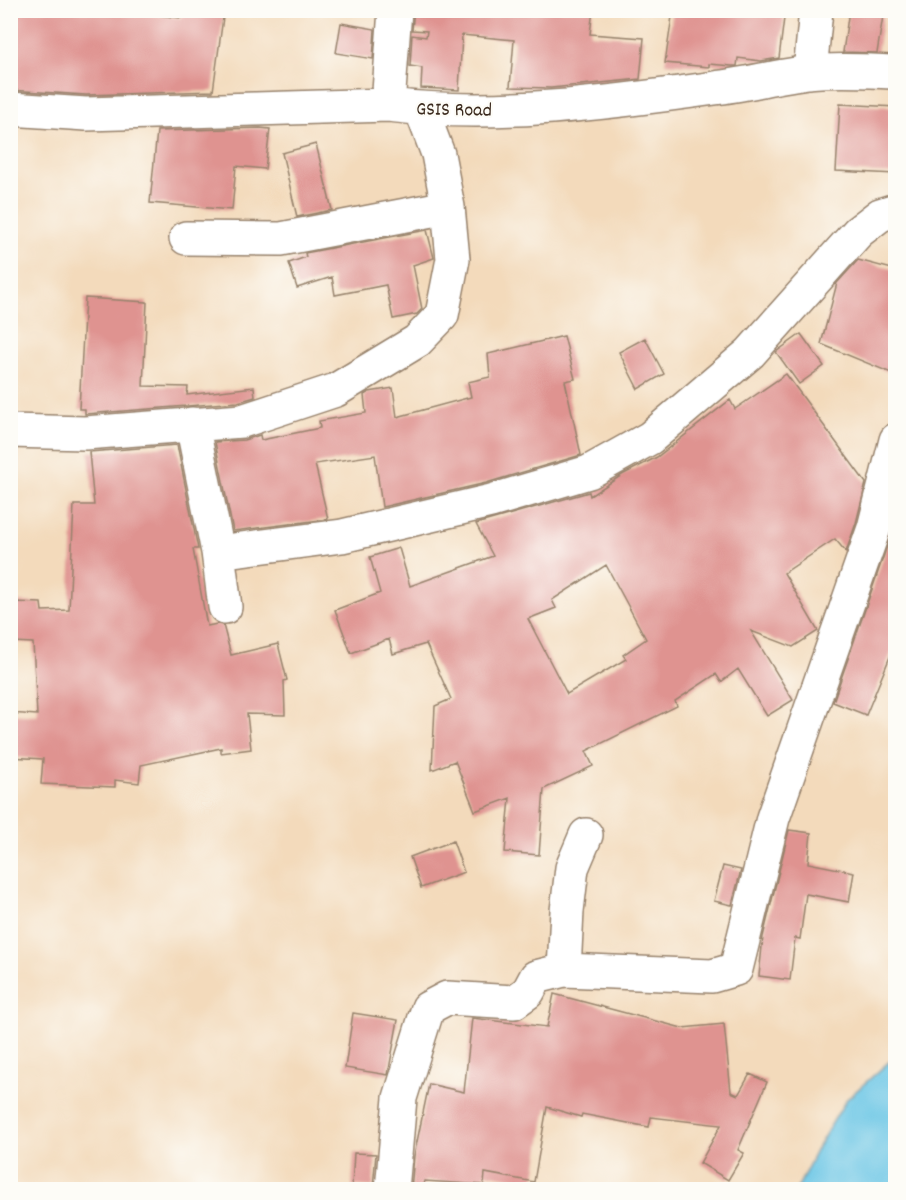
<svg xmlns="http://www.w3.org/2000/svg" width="906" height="1200" viewBox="0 0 906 1200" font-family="Dekko,sans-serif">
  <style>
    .water { fill: #67c5e5; stroke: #517882; stroke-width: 1.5 }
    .building { fill: #df9390; fill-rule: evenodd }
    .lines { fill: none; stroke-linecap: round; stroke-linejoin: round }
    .minor-casing { stroke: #97826c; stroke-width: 36 }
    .minor { stroke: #fff; stroke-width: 33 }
    .labels { text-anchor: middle; stroke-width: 4.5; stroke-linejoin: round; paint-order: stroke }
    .street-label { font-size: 20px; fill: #3b2a1e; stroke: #fdfcf7 }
  </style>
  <rect width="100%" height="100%" fill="#fdfcf7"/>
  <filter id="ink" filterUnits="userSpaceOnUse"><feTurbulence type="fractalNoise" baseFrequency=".0167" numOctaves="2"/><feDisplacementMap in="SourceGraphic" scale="12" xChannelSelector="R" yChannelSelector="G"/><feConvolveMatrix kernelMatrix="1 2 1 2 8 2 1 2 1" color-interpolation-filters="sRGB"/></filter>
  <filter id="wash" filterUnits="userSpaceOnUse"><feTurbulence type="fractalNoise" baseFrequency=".008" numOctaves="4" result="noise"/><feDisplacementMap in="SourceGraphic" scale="24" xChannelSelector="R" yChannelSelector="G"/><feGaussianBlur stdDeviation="1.35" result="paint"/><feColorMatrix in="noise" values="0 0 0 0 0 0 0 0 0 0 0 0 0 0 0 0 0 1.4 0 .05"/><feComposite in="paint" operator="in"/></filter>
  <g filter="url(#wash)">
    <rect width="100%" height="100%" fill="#f3dabb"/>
    <path class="water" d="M895,1060V1189H797L819,1145L846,1100L889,1062Z"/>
    <g id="blocks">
      <path class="building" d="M10,10H117L181,18L182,10H224L213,91L86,95L10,90Z
        M414,10H593L590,34L644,38L640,79L551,88L510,87L514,40L462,35L459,90L421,88L422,68L410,66L412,35L426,37L427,31L412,30Z
        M673,10H785L779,58L761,61L738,58L737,66H732L709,64V67L665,63Z
        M849,10H884L877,53L843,52Z
        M341,23L375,29L373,59L336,53Z
        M840,104L896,107V174L836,171Z
        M260,128L270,129L265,169L236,166L232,210L150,203L157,131Z
        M316,144L332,210L297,217L282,153Z
        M427,230L434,258L413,265L422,309L417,314L393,319L386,285L335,295L332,277L297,288L289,263L306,257L305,253Z
        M858,260L896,270V375L821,344L837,283Z
        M85,298L147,302L143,386L188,387L187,395L254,387L255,397L238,402L85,414V409H79Z
        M801,334L824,366L799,384L776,352Z
        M564,336L575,379L565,381L581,455L486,483L382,507L375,455L315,464L328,519L233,531L215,442L244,440L260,435L261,440L320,428L319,421L366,413L364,395L369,392L393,388L397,417L471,397L468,382L490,377L488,354Z
        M645,338L664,374L638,389L619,352Z
        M786,374L866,483L856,523L846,552L835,539L784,573L818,631L793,647L751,631L793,700L767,716L738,669L721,682L716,674L675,701L677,706L586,751L593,766L544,789L539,855L505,852L510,798L475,811L455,761L432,770L435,706L451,699L426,644L393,654L389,639L351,653L335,610L380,593L370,557L399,548L410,586L493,556L476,524L589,492L590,496L622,475L657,457L730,400L735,409ZM606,565L646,639L623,655L626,659L567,694L528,619L556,608L552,600Z
        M177,445L198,549H193L207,626L217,624L223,625L231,655L278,644L287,680L284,681L285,715L247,714L251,749L221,753V748L141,765L139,783L115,780V787L41,784L43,759L10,757V713L37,715L33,643L12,642L14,602L41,603L42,611L69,610L74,505H94L89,452Z
        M894,526H896V642L866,715L833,702Z
        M789,830L811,833L808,863L854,872L849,902L806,894L800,939L795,938L790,980L759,976L763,937Z
        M453,841L464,872L421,888L410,857Z
        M723,866L741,870L732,905L714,901Z
        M554,994L682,1028L724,1024L731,1092L738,1095L750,1074L767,1082L738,1150L744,1153L728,1180L700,1163L721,1125L651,1117L649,1127L582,1114L581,1117L547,1107L534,1182L485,1173L484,1185L425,1181L421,1190H411L414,1156L429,1084L464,1092L472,1018L547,1027Z
        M353,1013L398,1020L388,1075L345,1068Z
        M354,1153L376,1154L373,1187L352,1186Z"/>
    </g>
  </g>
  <g filter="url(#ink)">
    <use href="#blocks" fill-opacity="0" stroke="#97826c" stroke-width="1.5"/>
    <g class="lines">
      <g class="minor-casing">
        <path id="minor" d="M810,72L816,10
          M388,105L395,10
          M10,109L86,114L388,105C495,118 609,103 715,88C746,84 777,76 809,72C837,69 867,71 896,72
          M186,238L281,239L448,207
          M192,424L218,552L342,536L491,501L589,472L650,438L750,353L858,232L880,215L896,210
          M10,431L85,433L242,421L336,390L417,341L442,315L453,259L448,207L438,154L421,109
          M218,552L225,607
          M564,970L567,911L572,868L586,835
          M392,1190L400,1098L428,1008L447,998L514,1002L528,992L536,977L564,970L712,976L736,969L773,818L874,528L896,440"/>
      </g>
      <use href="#minor" class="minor"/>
    </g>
  </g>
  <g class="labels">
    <g class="street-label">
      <text transform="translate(454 108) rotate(1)" y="7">GSIS Road</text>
    </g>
  </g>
  <rect width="906" height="1200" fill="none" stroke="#fdfcf7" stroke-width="36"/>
</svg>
